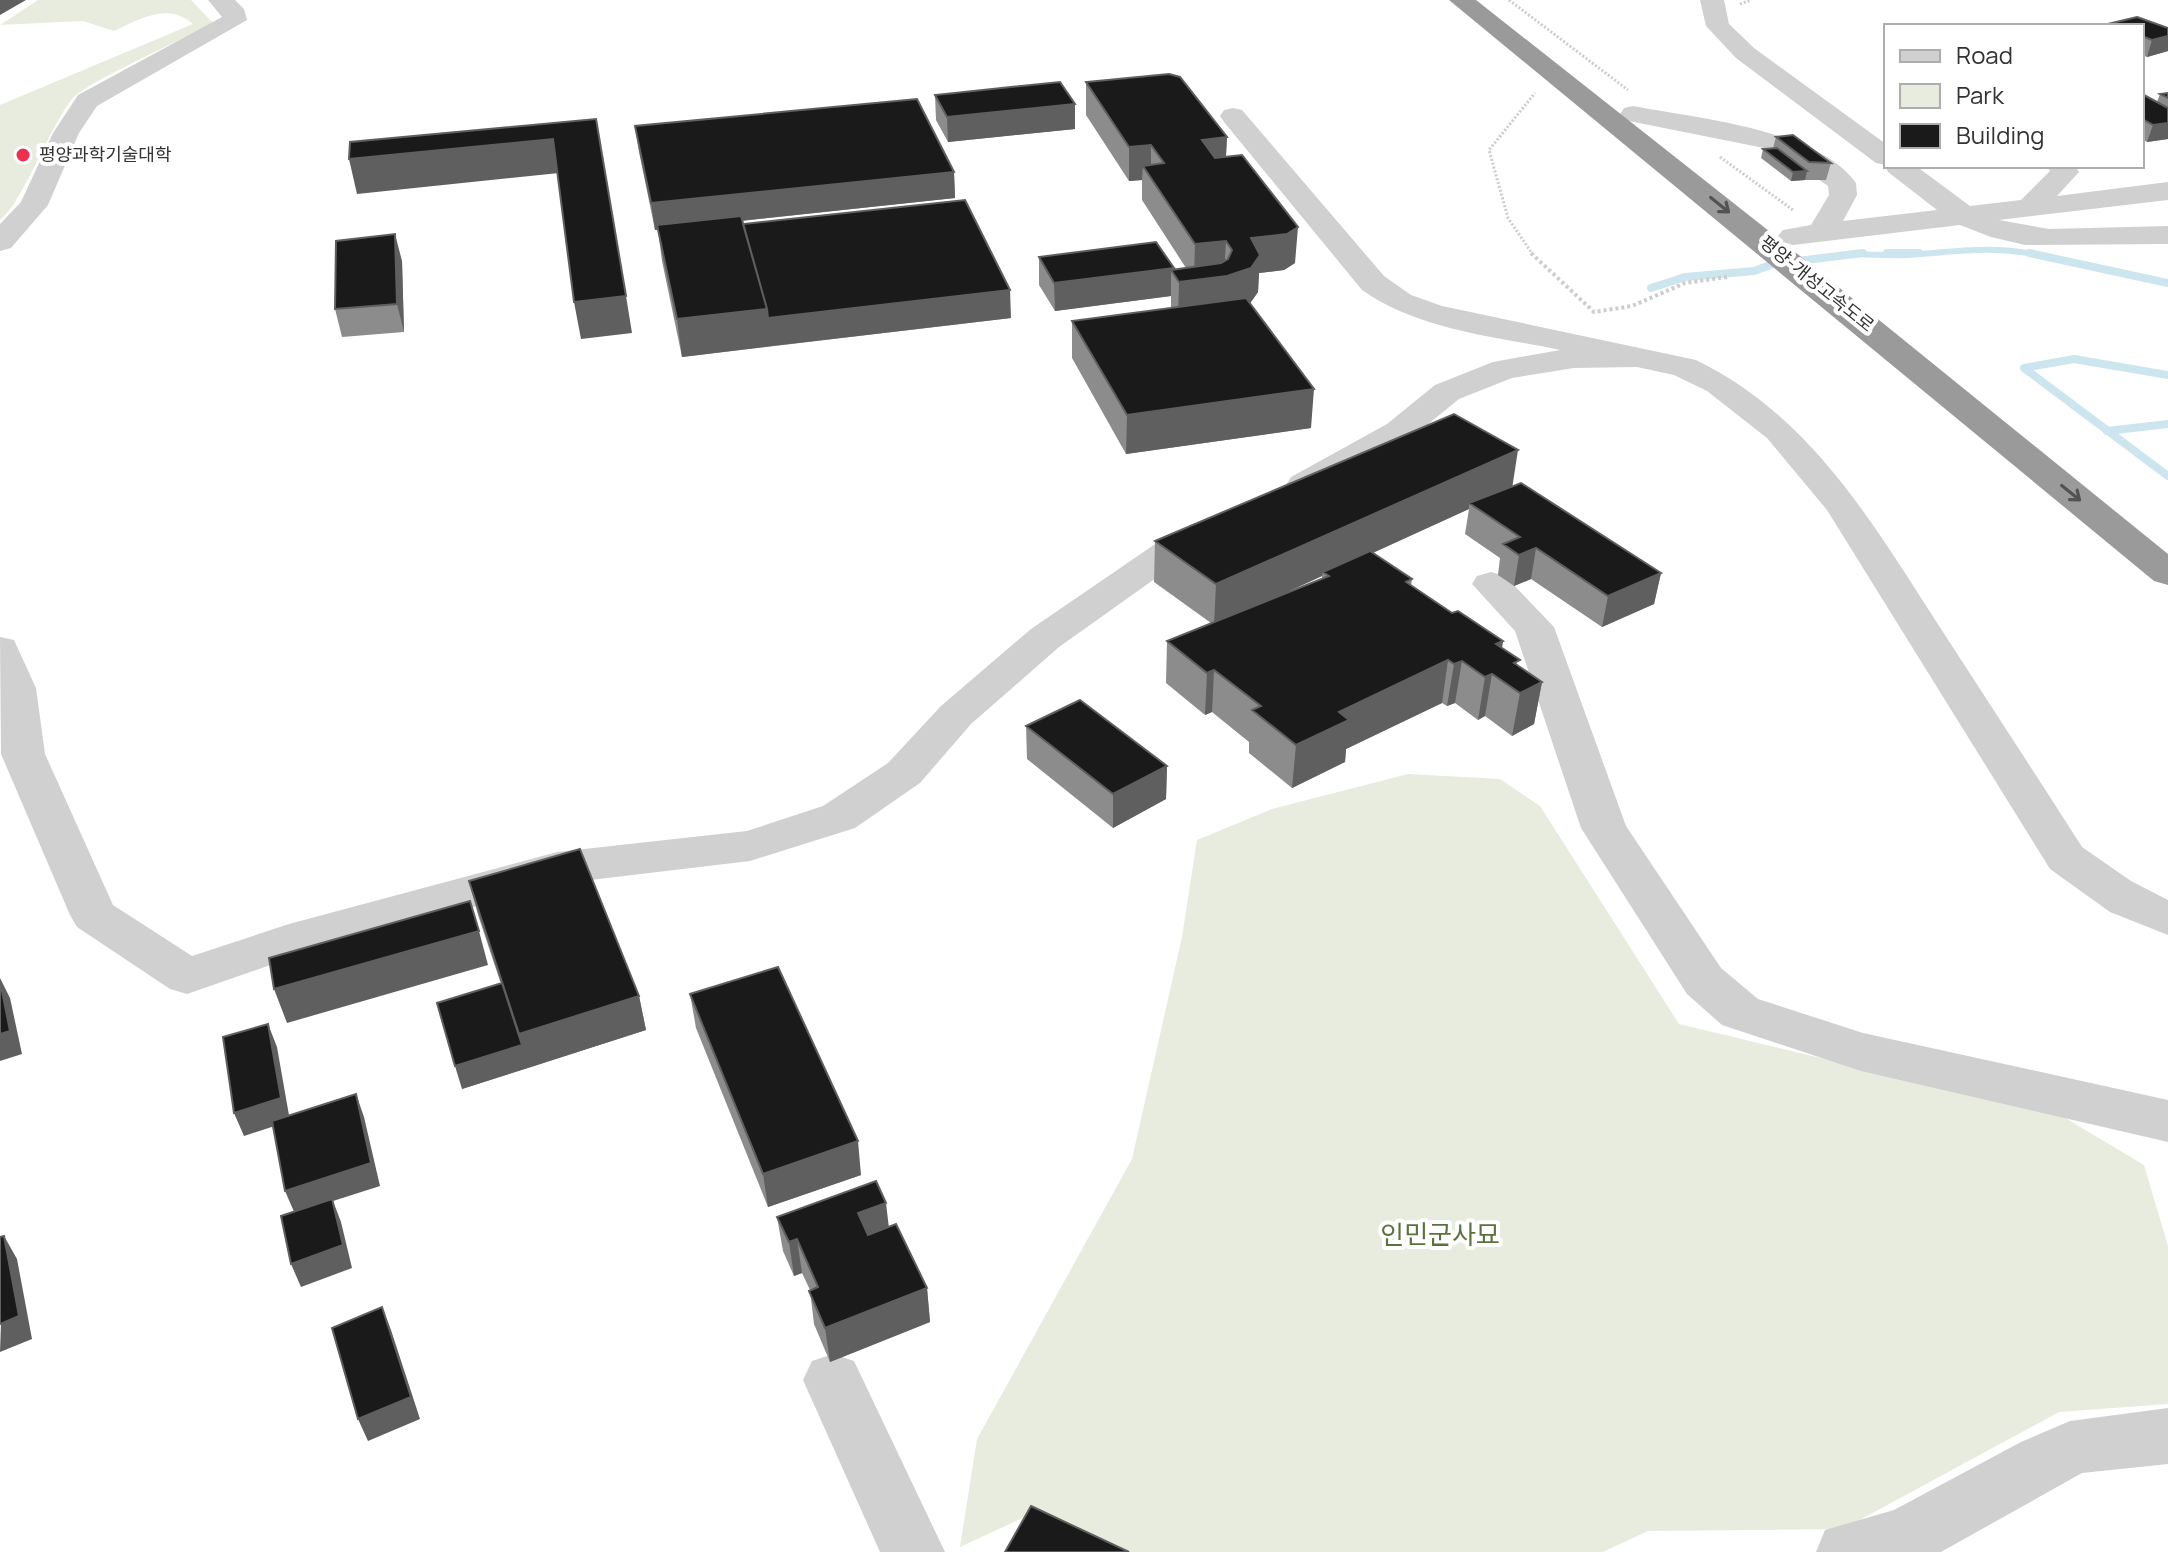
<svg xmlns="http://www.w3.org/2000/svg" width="2168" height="1552" viewBox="0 0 2168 1552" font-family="Manrope,'Noto Sans KR',sans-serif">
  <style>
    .green { fill: #e7ecde }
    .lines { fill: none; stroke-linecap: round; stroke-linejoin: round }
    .stream-far1 { stroke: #cde5ef; stroke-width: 6 }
    .stream { stroke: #cde5ef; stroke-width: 8 }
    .path-far1 { stroke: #cdcdcd; stroke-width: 3; stroke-dasharray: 2 2; stroke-linecap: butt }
    .path { stroke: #cdcdcd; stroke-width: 4; stroke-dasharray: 3 3; stroke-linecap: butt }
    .minor { fill: #d0d0d0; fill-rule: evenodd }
    .highway { fill: #9a9a9a; fill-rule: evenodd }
    .wall { fill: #8c8c8c; fill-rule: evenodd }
    .shaded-wall { fill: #5f5f5f }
    .building { fill: #1a1a1a; stroke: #5f5f5f; stroke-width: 2 }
    .oneway { stroke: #525252 }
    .poi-dot { fill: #ee304e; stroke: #fff; stroke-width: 3 }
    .labels { text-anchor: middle; stroke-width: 8; stroke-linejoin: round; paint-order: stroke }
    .far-poi-label { font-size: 18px; fill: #333; stroke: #fff; text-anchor: start }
    .far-street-label { font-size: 18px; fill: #333; stroke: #fff }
    .near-park-label { font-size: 26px; fill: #5a723c; stroke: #fff }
  </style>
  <rect width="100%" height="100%" fill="#fff"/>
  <path class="green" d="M38,0H191L213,23C188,37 85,83 72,99C49,128 22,204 0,220V105L193,24C168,2 140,19 114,31L83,21L0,25Z
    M1408,774L1500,779L1540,806L1679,1024L2062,1116L2144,1165L2168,1246V1404L2059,1412L1843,1529L1648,1531L1603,1552H1115L1029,1515L960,1547L977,1439L1132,1159L1182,937L1197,840L1272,809Z"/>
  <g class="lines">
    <path class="stream-far1" d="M1842,255C1864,253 1884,256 1906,255C1954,252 1989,245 2038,255"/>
    <path class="stream" d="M1887,253H1919
      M2029,253L2168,283
      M1651,288L1685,277L1754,271L1773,264L1863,253
      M2168,375L2074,359L2024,368L2168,476
      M2107,431L2168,424"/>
    <path class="path-far1" d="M1509,0L1628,90
      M1740,4L1751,0
      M1720,157L1793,210
      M1533,255L1508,218L1489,150L1535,93"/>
    <path class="path" d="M1531,253L1594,312L1632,306L1685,283L1727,277"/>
    <path class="minor" d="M208,0H235L244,9L247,20L97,106L79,133L48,205L11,248L0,251V224L21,202L53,133L78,95L222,17Z
      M1700,0H1724L1729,24L1754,48L1886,144V166H1916L1970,206L2021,200L2050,171L2047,166H2075L2079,172L2057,196L2168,182V200L1999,220L2049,229L2168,226V244L2025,245L1991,237L1960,225L1793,245L1783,242L1778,236L1783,230L1811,225L1829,195L1828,186L1788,158L1764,148L1624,120L1620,114L1624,108L1633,106C1694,118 1819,129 1856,183L1857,195L1843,221L1937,210L1888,172L1885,165L1876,163L1736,58L1706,26Z
      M1233,108L1242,110L1384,276L1411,295L1442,306L1696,360C1812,416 1875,527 1943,632C1989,703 2036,775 2082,847L2131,881L2168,900V935L2110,912L2050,869L1827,510L1767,438L1707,391L1674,375L1637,367L1574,368L1512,378L1459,399L1411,438L1317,493L1304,496L1291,493L1286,485L1291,477L1387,424L1435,385L1493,362L1560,350C1493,336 1419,330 1362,290L1224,122L1220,116L1224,110Z
      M1206,522L1219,525L1225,533L1219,541L1187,556L1059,647L971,724L920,783L855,828L750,861L557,884L302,954L187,994L170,989L77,927L70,915L1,754L0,637L14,640L36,688L45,754L113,905L192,956L289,924L557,852L747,831L823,806L888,763L941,706L1031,629L1161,540Z
      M1491,572L1505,576L1554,627L1626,826L1721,968L1758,999L1863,1033L2168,1100V1142L1861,1071L1722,1025L1687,994L1581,828L1515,631L1472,584L1477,576Z
      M833,1354L854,1361L945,1552H880L803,1380L812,1361Z
      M2168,1408V1464L2082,1473L1941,1552H1816L1825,1530L1894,1510L2021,1442L2070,1421Z"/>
    <path class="highway" d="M1449,0H1476L1784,243L2168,554V585L2154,581Z"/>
  </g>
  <path class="wall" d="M2137,17L2168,28V51L2147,57L2142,55V26H2108V24Z
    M1086,82L1227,137L1226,157L1295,263L1284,270L1259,273L1258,292L1250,303L1311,428L1126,454L1072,358V321L1171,308V296L1055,311L1039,285V257L1174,268L1173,270L1186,268L1142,200V180L1129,181L1086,115Z
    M2168,93V139L2147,142L2142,139V94L2157,102L2160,94Z
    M935,95L1075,129L948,142L936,120Z
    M635,126L954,172L955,198L742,221L743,224L1011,318L682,357L662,261L658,230H655L639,152Z
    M1776,137L1831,163L1826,180H1805L1791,181L1761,158L1763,149L1773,148Z
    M402,261L404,332L342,337L335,309Z
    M1512,486L1661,573L1654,604L1602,627L1531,579L1514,586L1498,575L1500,558L1465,534L1469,509L1373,553L1412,579L1411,586L1452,613L1503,641L1502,648L1519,666L1542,682L1534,724L1512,736L1485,716L1478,720L1455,703L1447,706L1442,703L1346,749L1345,762L1292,788L1249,753V742L1212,712L1205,715L1166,683L1167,641L1211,623L1154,582L1155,541ZM1322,576V579L1273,599Z
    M1026,726L1167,766L1166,799L1113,828L1027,759Z
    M469,881L639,996L646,1030L462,1089L501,984L478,915Z
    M690,994L861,1175L768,1207L696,1028Z
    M777,1217L889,1227L927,1288L930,1322L830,1362L814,1324L810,1290L802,1273L794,1276L783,1251Z"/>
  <path class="shaded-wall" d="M0,0H26L0,15Z
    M2168,36V51L2147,57L2152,40Z
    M1075,104V129L948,142L947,117Z
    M2168,123V139L2147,142L2153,125Z
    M1227,137L1225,171L1202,140Z
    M553,139L559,173L357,194L349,159Z
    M1151,145V177L1143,166L1142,180L1129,181V147Z
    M1807,171L1805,180L1791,181L1793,172Z
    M954,172L955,198L655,230L651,203Z
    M1298,227L1295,263L1284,270L1259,273L1258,292L1249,305L1178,319L1179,282L1194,280L1195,244L1226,241L1224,276L1251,238Z
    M395,234L402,261L404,332L397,304Z
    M1174,268L1173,273L1171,270V296L1055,311L1054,283Z
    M1010,290L1011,318L772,346L768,318Z
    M626,296L632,333L581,339L574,302Z
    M767,309L772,346L682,357L677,319Z
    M1314,389L1311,428L1126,454L1127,415Z
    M1518,450L1512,489L1469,503V509L1326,574L1323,572L1322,576L1214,625L1216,584Z
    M1536,548L1531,579L1514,586L1519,555Z
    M1661,573L1654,604L1602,627L1608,596Z
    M1503,641L1497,677L1492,674L1485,716L1478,720L1485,677L1496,644Z
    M1448,660L1442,703L1346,749L1345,762L1292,788L1296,745L1339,712Z
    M1462,661L1455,703L1447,706L1454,664Z
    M1214,670L1212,712L1205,715L1207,673Z
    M1542,682L1534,724L1512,736L1520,693Z
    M1167,766L1166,799L1113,828V794Z
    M479,931L488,965L287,1023L274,989Z
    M0,978L10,998L22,1054L0,1061Z
    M639,996L646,1030L528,1068L519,1034Z
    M268,1024L277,1047L290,1121L244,1136L234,1113Z
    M522,1045L528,1068L462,1089L455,1066Z
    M356,1094L364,1117L380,1186L333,1201L341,1222L352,1268L301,1287L291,1264L295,1214L285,1191Z
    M858,1141L861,1175L768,1207L763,1174Z
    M886,1203L890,1237L862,1247L858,1213Z
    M4,1236L17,1259L32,1339L0,1352Z
    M797,1239L802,1273L794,1276L789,1242Z
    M927,1288L930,1322L830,1362L825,1328Z
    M382,1307L391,1330L420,1419L368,1441L358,1419Z"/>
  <path class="building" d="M2137,17L2168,28V36L2152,40L2142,36V26H2114L2108,24Z
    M1169,74L1180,77L1227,137L1202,140L1215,158L1242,155L1298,227L1287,234L1251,238L1260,255L1251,268L1227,276L1179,282L1171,270L1221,263L1228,259L1232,250L1226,241L1195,244L1143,166L1164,163L1151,145L1129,147L1086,82Z
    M1060,82L1075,104L947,117L935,95Z
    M2168,93V98L2160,94Z
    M2142,94L2168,108V123L2153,125L2142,119Z
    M917,99L954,172L651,203L635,126Z
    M596,119L626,296L574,302L553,139L349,159L350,142Z
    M1793,135L1831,163L1809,162L1776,137Z
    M1777,148L1807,171L1793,172L1763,149Z
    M965,200L1010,290L768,318L767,309L743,224Z
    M741,216L767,309L677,319L657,225Z
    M395,234L397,304L335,309L336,241Z
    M1156,242L1174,268L1054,283L1039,257Z
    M1246,298L1314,389L1127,415L1072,321Z
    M1454,414L1518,450L1216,584L1155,541Z
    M1521,483L1661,573L1608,596L1536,548L1519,555L1503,544L1520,537L1469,503Z
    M1370,551L1412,579L1406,582L1452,613L1458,611L1503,641L1496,644L1520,660L1514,663L1542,682L1520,693L1492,674L1485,677L1462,661L1454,664L1448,660L1339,712L1349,720L1296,745L1252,710L1261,706L1214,670L1207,673L1167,641L1329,576L1323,572Z
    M1080,700L1167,766L1113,794L1026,726Z
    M580,849L639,996L519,1034L469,881Z
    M470,901L479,931L274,989L269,958Z
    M778,967L858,1141L763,1174L690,994Z
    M0,981L10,1031L0,1034Z
    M502,983L522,1045L455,1066L437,1003Z
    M268,1024L281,1098L234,1113L223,1037Z
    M356,1094L371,1163L285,1191L272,1121Z
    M876,1181L886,1203L858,1213L868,1235L896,1224L927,1288L825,1328L809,1291L818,1287L797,1239L789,1242L777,1217Z
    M332,1199L343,1245L291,1264L281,1216Z
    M4,1236L19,1316L0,1324V1237Z
    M382,1307L411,1397L358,1419L332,1328Z
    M1031,1506L1129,1552H1005Z"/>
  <defs><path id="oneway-shaft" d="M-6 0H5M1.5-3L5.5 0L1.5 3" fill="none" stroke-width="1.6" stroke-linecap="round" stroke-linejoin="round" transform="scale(2)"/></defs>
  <g class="oneway">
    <use href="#oneway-shaft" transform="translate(1720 205) rotate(39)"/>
    <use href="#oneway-shaft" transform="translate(2071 493) rotate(39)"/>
  </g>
  <circle class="poi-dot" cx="23" cy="155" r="8"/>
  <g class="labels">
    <g class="far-poi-label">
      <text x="39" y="161">평양과학기술대학</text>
    </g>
    <g class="far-street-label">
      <text transform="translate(1817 284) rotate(39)" y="6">평양-개성고속도로</text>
    </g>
    <g class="near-park-label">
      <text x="1440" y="1244">인민군사묘</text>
    </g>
  </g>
  <rect x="1884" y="24" width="260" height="144" fill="#ffffff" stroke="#adadad" stroke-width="2"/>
  <rect x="1900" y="50" width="40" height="12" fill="#d0d0d0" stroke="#adadad" stroke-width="2"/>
  <text x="1956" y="64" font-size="24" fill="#333333">Road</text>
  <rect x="1900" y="84" width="40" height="24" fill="#e7ecde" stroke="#adadad" stroke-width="2"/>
  <text x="1956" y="104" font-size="24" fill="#333333">Park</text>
  <rect x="1900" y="124" width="40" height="24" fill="#1a1a1a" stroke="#adadad" stroke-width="2"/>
  <text x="1956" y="144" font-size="24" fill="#333333">Building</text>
</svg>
